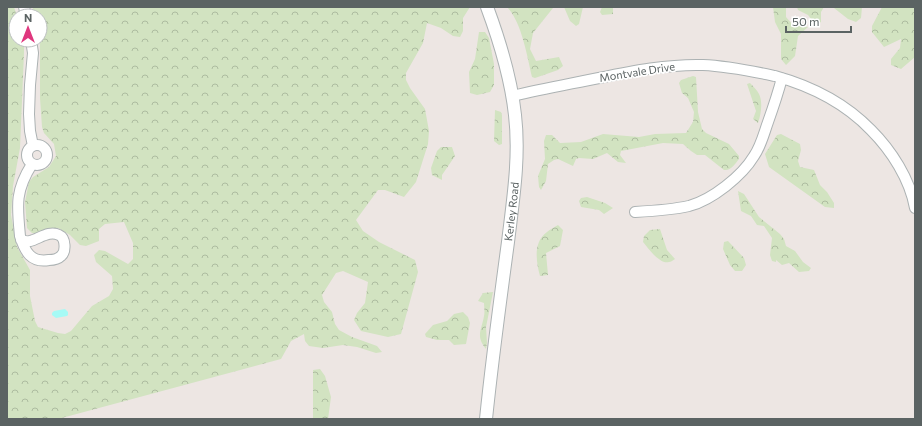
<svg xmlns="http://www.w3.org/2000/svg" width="922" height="426" viewBox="0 0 922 426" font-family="Commissioner,sans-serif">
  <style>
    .forest { fill: url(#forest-crowns) }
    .water { fill: #a6faf5 }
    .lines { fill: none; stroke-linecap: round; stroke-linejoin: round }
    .minor-casing { stroke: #acb2b3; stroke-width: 12 }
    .tertiary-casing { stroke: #acb2b3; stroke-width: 14 }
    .minor { stroke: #fff; stroke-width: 10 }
    .tertiary { stroke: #fff; stroke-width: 12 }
    .labels { text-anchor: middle; stroke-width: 3.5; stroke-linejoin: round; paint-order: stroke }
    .street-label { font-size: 11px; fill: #5b6363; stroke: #fff }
  </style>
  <defs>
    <pattern id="forest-crowns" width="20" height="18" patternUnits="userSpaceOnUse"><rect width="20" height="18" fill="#d2e3c1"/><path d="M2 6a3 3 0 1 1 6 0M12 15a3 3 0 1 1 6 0" fill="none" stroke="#adbca0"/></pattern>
  </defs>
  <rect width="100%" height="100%" fill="#ede6e3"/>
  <path class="forest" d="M7,7H14L17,16L16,40H24V53L20,148L13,186L11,215L17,247L30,270V296L35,321L38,327L58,333L65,334L71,331L92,306L109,296L113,289L112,276L96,262L94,255L99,250L105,251L128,264L133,259V243L124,222L105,224L99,229V241L86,246L80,245L70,235L58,228H51L38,233H32L27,228L25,202L29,182L33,177L49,167L56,156L54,144L44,133L42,127L40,98V16H36L32,7H470L463,18V31L460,37L453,36L441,28L427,23L423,43L406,73V80L410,88L425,109L429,131L428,144L416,182L404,197L385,190H378L356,220L363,231L379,242L415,260L418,272L401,334L388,337L361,331L354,320L357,313L365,303L368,282L343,271L336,273L322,295L324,302L332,312L335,324L339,330L352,337L377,346L382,352L376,353L357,347L343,345L323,348L309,346L305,341L304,334L291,341L281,359L58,419H7Z
    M507,7H556L553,8L533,33L530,49L536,61L559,57L563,66L558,70L535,78L532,77C527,56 522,23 507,7Z
    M564,7H583L579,24L576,26L570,21Z
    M602,7H613V14L602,15L600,12Z
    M773,7H786V17L792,24L808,27L798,36L795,56L786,65L781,59V34L775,22Z
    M797,7H824L821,12V22L816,25L808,15L798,10Z
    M831,7H862L861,18L856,22L848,19L834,8Z
    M882,7H915V57L901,69L891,65V59L900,48L901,39L884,47L872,32V26Z
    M479,32H485L489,38L494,64V85L490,92L477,95L470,93L469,72L475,59Z
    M693,76L696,77L698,112L702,129L706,133L729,144L739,156V159C735,164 731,171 724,170L705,155H697L691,151L683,144L663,143L621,151L620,155L626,163L618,162L607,153L593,159L579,158L576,159L573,166L558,159L554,160L548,164L546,181L541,190L539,187L538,176L545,159L544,141L546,135H552L560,143L581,142L603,134L639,137L655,134L686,133L693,122L694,112L688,98L682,93L679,83L681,80Z
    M750,83C753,86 757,90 759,94C763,102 761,115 758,123L753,119L756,111L747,84Z
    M495,110L501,112L502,115V144L499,145L494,141Z
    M781,134L800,144L801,150L798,161L800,167L814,170L820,185L827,192L834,203V208L825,207L769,167L765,154L777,135Z
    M441,147H452L455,156L442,175V180L432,175L431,168L437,151Z
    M738,191L744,194L759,217L780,234L784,239L786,246L795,251L803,262L811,268L809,271L799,272L789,263L782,265L776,260V262L772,261L770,255L772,238L764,226L757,225L751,216L741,211Z
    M587,197L605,203L613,208L604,214L599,210L581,207L579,201L581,198Z
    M558,225L563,230L560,246L546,253L548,275L540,276C536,261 533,242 547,232C550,229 555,227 558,225Z
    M660,229L667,250L675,259C673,260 671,262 669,262C660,265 648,248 643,242L644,236L650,230Z
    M728,241L744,258L746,265L742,271H735L730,265L723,249L724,242Z
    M493,292L486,327L487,343L486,349C475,336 482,329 484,316C485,312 484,307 484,303L478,301L483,293Z
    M463,312L468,317L470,323L466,344L454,345L449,340H437L426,337L425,334L433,325L447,321L454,314Z
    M320,369L325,376L331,397L328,419H313V370Z"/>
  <path class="water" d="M65,309L68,312V315L67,316L56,318L52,315V313L54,311Z"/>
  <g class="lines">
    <g class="minor-casing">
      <path id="minor" d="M24,7L26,16
        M31,40L33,53L30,85L29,114L30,131L33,146
        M513,96C541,89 570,84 599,78C633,71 668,64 703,65C728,66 751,71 775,76C811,86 845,103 871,130C891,150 910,179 915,208
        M27 155a10 10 0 1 1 20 0a10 10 0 1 1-20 0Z
        M635,212C653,211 671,210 689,206C712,200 742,176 754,156C761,146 764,133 768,122C773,108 778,93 782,78
        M21,240C24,241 27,242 30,241C39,239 49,230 59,235C66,238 66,252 61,256C58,259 53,260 49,260C31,263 25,252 20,236C17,205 15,191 32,164"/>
    </g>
    <g class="tertiary-casing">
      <g id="tertiary">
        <path id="s1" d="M486,419C492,360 500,301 508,242C513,200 520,157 515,115C511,78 500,42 487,7"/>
      </g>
    </g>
    <use href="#minor" class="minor"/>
    <use href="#tertiary" class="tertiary"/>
  </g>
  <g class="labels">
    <g class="street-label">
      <text transform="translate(637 72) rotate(-9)" y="4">Montvale Drive</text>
      <text dy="4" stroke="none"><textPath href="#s1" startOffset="209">Kerley Road</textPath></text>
    </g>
  </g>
  <rect width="922" height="426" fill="none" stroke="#5b6363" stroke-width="16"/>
  <g transform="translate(28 28)"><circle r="19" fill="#ffffff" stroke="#bdc1c1"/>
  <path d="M0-3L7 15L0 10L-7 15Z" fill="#df377e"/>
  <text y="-6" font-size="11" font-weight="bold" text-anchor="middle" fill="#5b6363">N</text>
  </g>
  <path d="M786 26v6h65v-6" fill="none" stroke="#5b6363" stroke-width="2"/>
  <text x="792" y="26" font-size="12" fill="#5b6363" stroke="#ffffff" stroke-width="3" paint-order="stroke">50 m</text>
</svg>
